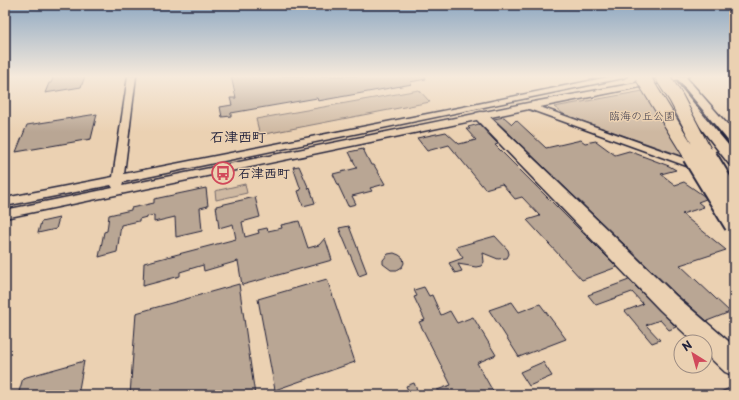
<svg xmlns="http://www.w3.org/2000/svg" width="739" height="400" viewBox="0 0 739 400" font-family="'Playpen Sans','Klee One',sans-serif">
  <style>
    .green { fill: #ceb8a1; stroke: #786d6e }
    .building { fill: #b9a694; stroke: #22223b }
    .lines { fill: none; stroke-linecap: round; stroke-linejoin: round }
    .tertiary-casing { stroke: #22223b; stroke-width: 3 }
    .primary-casing { stroke: #22223b; stroke-width: 3 }
    .motorway-casing { stroke: #22223b; stroke-width: 3 }
    .tertiary { fill: #ebd1b2; fill-rule: evenodd }
    .primary { fill: #ebd1b2; fill-rule: evenodd }
    .motorway { fill: #ebd1b2; fill-rule: evenodd }
    .motorway-bridge-far1-casing { stroke: #22223b; stroke-width: 16; stroke-linecap: butt }
    .motorway-bridge-casing { stroke: #22223b; stroke-width: 22; stroke-linecap: butt }
    .motorway-bridge-far1 { stroke: #ebd1b2; stroke-width: 14 }
    .motorway-bridge { stroke: #ebd1b2; stroke-width: 18 }
    .labels { text-anchor: middle; stroke-width: 3; stroke-linejoin: round; paint-order: stroke }
    .far-park-label { font-size: 11px; fill: #44404f; stroke: #ebd1b2 }
    .poi-label { font-size: 13px; font-weight: bold; fill: #22223b; stroke: #ebd1b2; text-anchor: start }
    .neighbourhood-label { font-size: 14px; font-weight: bold; fill: #22223b; stroke: #ebd1b2 }
  </style>
  <rect width="100%" height="100%" fill="#ebd1b2"/>
  <filter id="ink" filterUnits="userSpaceOnUse"><feTurbulence type="fractalNoise" baseFrequency=".025" numOctaves="2"/><feDisplacementMap in="SourceGraphic" scale="8" xChannelSelector="R" yChannelSelector="G"/><feConvolveMatrix kernelMatrix="1 2 1 2 8 2 1 2 1" color-interpolation-filters="sRGB"/></filter>
  <g filter="url(#ink)">
    <path class="green" d="M654,89L697,161L565,115L554,107Z
      M419,90L430,102L260,135L256,119Z
      M245,184L247,193L216,200L215,191Z"/>
    <path class="building" d="M54,76H85L81,87L45,93L49,83H51Z
      M231,76H425L426,79L410,82L412,84L318,101L317,98L231,113V116L222,117L220,107L232,105L230,98H236Z
      M97,114L91,139L16,152L27,125Z
      M504,117L512,124L516,120L546,148L581,140L585,143L596,141L615,155L629,151L669,166L676,170L661,174L675,185L684,182L704,196L706,199L698,202L704,207L682,214L726,250L680,265L730,312L707,321L677,295L494,119Z
      M479,124L498,144L495,145L617,267L582,280L527,220L540,216L522,197L515,199L502,184L485,189L449,145L427,151L417,138L446,132L459,144L476,140L466,129H470L468,127Z
      M363,149L371,165H374L385,184L370,188L372,191L352,196L356,204L348,206L333,174L357,168L349,152Z
      M299,166L309,189L310,188L315,203L303,206L298,191L301,190L293,167Z
      M206,188L208,206L200,208L202,231L176,237L175,217L154,222V215L139,219V221L121,225L117,252L99,257L104,232L107,231L109,215L131,210V208L154,203V199Z
      M255,197L260,217L242,222L245,237L259,233L258,230L267,228L268,231L282,228L281,225L299,221L308,248L319,245L325,238L332,260L242,285L238,261L204,271L203,265L180,272V276L143,286L144,263L236,239L233,224L219,228L216,206Z
      M59,218L56,229L38,233L41,222Z
      M349,226L367,273L359,276L339,228Z
      M495,236L508,250L509,254L507,258L498,259L483,253L484,262L481,266L476,267L458,264L462,271L455,273L449,263L463,258L456,247Z
      M394,253L399,255L403,258L404,263L402,267L397,270H391L383,264V260L388,254Z
      M327,279L355,362L275,390L258,299Z
      M629,280L676,327L669,330L660,320L646,325L660,340L652,343L625,311L643,304L632,292L596,305L588,295Z
      M239,284L255,395H130L136,313Z
      M424,287L429,296L432,295L441,315L450,311L457,323L473,317L496,355L477,363L495,395H440L437,390L451,385L419,322L425,320L414,297L417,296L414,290Z
      M512,302L519,312L540,304L566,339L519,357L489,310Z
      M84,361L78,395H18L23,378Z
      M543,362L552,376L529,386L520,372Z
      M414,383L419,395H410L406,386Z
      M734,386V395H714Z"/>
    <g class="lines">
      <g class="tertiary-casing">
        <path id="tertiary" d="M128,76H136L124,174L473,105L613,76H627L623,78L123,182L122,186L528,103L674,76H689L685,78L540,107L703,165L704,167L703,169H695L529,109L5,218V210L113,188L111,185L5,206V198L113,177Z"/>
      </g>
      <g class="primary-casing">
        <path id="primary" d="M675,76H685L734,132V144L730,143Z
          M672,81L676,82L734,152V165L729,164L668,86L667,84L668,82Z"/>
      </g>
      <g class="motorway-casing">
        <path id="motorway" d="M481,112L486,113L676,296L734,346V376L725,372L705,353V342H694L660,310L476,119L474,116L476,113Z"/>
      </g>
      <use href="#tertiary" class="tertiary"/>
      <use href="#primary" class="primary"/>
      <use href="#motorway" class="motorway"/>
      <g class="motorway-bridge-far1-casing">
        <path id="motorway-bridge-far1" d="M642,76L692,157
          M662,76L676,98L707,157"/>
      </g>
      <g class="motorway-bridge-casing">
        <path id="motorway-bridge" d="M692,156L734,225
          M707,156L734,200"/>
      </g>
      <use href="#motorway-bridge-far1" class="motorway-bridge-far1"/>
      <use href="#motorway-bridge" class="motorway-bridge"/>
    </g>
  </g>
  <linearGradient id="sky" x2="0" y2="1"><stop stop-color="#8ea8c2"/><stop offset="0.58" stop-color="#f6eadc"/><stop offset="1" stop-color="#f6eadc" stop-opacity="0"/></linearGradient>
  <rect width="739" height="132" fill="url(#sky)"/>
  <defs>
    <g id="bus-ring" transform="scale(1.15)"><circle r="9.5" fill="#ebd1b2" stroke="#d1495b" stroke-width="1.5"/><path d="M-5-6H5V4H4V6H2V4H-2V6H-4V4H-5ZM-3.5-4V0h7V-4ZM-3.5 1.2v1.5H-2V1.2ZM2 1.2v1.5H3.5V1.2Z" fill="#d1495b"/></g>
  </defs>
  <g fill-rule="evenodd">
    <use href="#bus-ring" x="223" y="173"/>
  </g>
  <g class="labels">
    <g class="far-park-label">
      <text x="642" y="120">臨海の丘公園</text>
    </g>
    <g class="poi-label">
      <text x="238" y="178">石津西町</text>
    </g>
    <g class="neighbourhood-label">
      <text x="238" y="142">石津西町</text>
    </g>
  </g>
  <rect width="739" height="400" fill="none" stroke="#ebd1b2" stroke-width="20"/>
  <rect x="10" y="10" width="719" height="380" fill="none" stroke="#22223b" stroke-width="1.5" filter="url(#ink)"/>
  <g transform="translate(693 354) rotate(323)"><circle r="19" fill="#ebd1b2" stroke="#9b8b82"/>
  <path d="M0-3L7 15L0 10L-7 15Z" fill="#d1495b"/>
  <text y="-6" font-size="11" font-weight="bold" text-anchor="middle" fill="#22223b">N</text>
  </g>
</svg>
